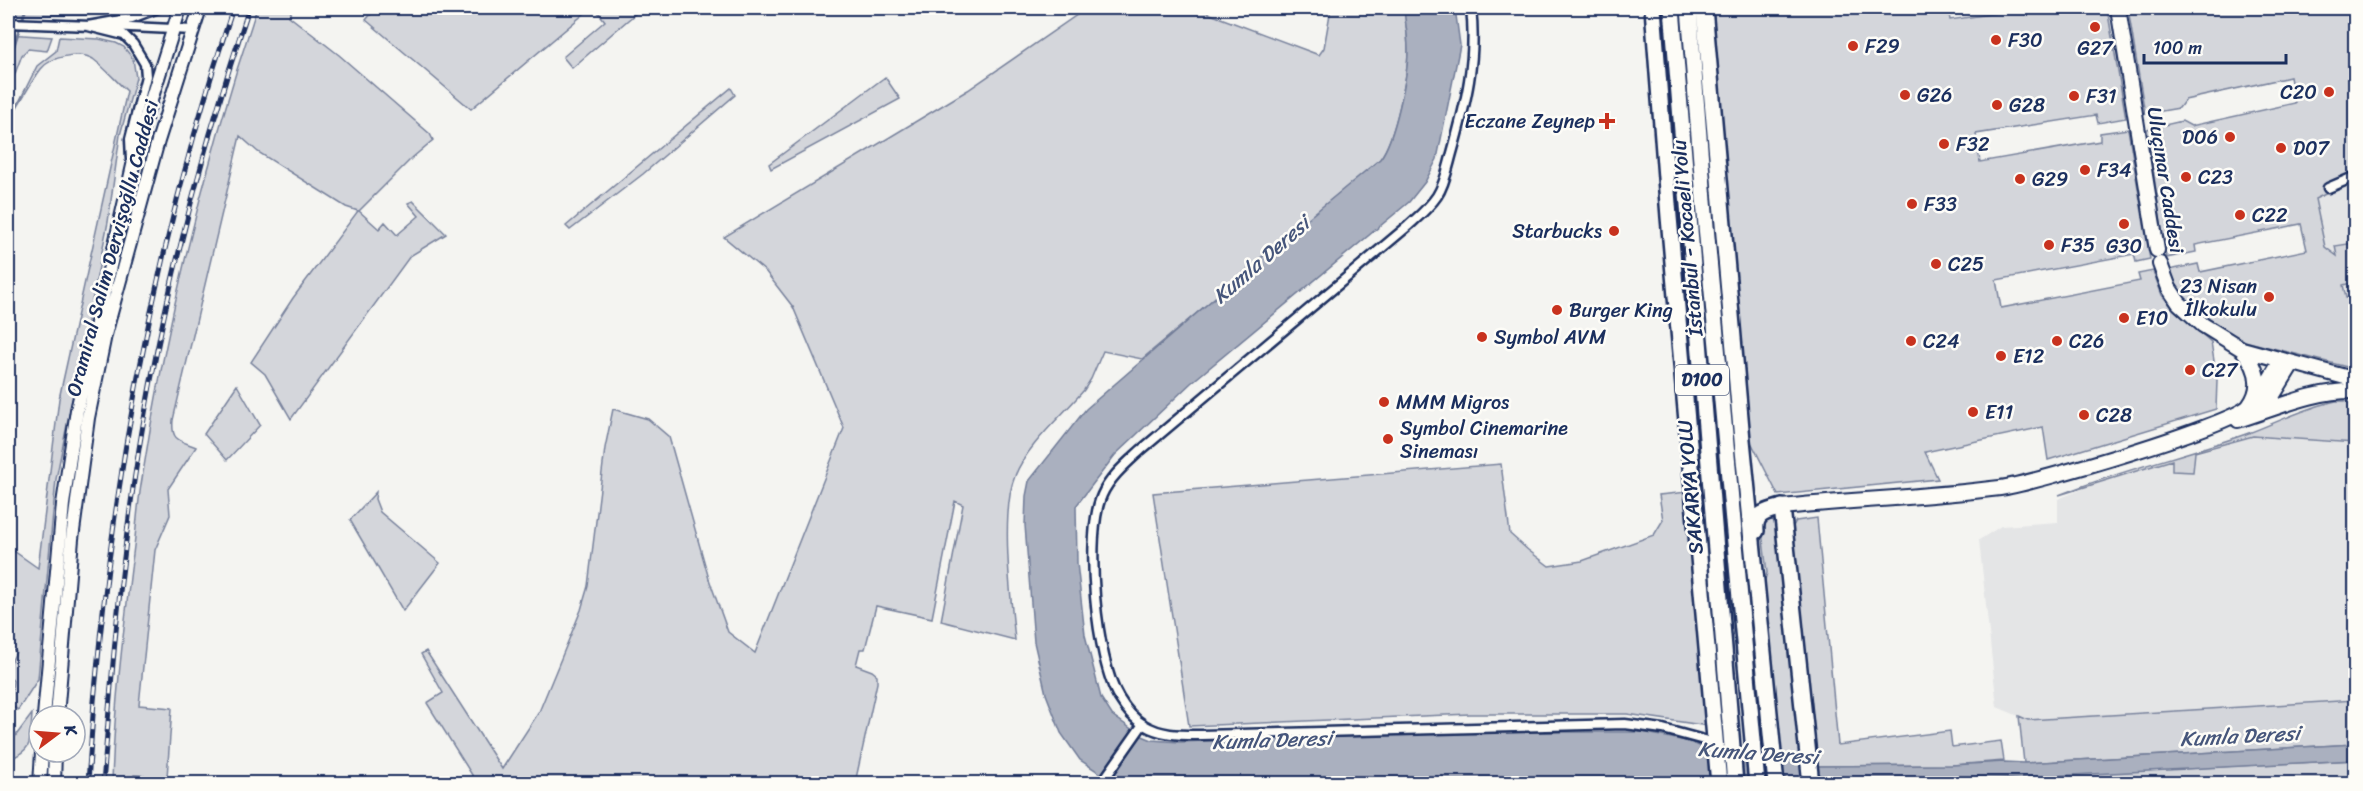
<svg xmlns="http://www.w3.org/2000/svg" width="2363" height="791" viewBox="0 0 2363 791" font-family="Sriracha,sans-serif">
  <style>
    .built { fill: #e4e5e6 }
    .green { fill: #d4d6db; stroke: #78829c; stroke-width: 1.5 }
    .water { fill: #aab0bf; stroke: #717c98; stroke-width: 1.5 }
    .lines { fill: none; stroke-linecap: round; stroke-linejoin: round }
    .stream { stroke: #717c98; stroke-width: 3 }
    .street-casing { stroke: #1b2f5e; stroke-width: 13 }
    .secondary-casing { stroke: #1b2f5e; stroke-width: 16 }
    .primary-casing { stroke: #1b2f5e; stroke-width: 18 }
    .highway-casing { stroke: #1b2f5e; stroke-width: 20 }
    .street { stroke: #fdfcf7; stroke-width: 8 }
    .secondary { stroke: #fdfcf7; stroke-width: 12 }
    .primary { stroke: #fdfcf7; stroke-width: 14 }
    .highway { stroke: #fdfcf7; stroke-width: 15 }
    .rail-casing { stroke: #1b2f5e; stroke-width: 5 }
    .rail { stroke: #fdfcf7; stroke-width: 3; stroke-dasharray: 9; stroke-linecap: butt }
    .poi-dot { fill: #c8321e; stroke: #fdfcf7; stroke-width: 2 }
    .labels { text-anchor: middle; stroke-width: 5; stroke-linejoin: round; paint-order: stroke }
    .shield { fill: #fdfcf7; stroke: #5f6c8c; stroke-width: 1.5 }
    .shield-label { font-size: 18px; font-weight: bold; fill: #1b2f5e }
    .poi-label { font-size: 20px; fill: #1b2f5e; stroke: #fdfcf7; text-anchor: start }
    .street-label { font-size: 20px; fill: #1b2f5e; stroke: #fdfcf7 }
    .water-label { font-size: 21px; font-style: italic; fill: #46567b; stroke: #fdfcf7 }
  </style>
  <rect width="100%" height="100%" fill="#f4f4f1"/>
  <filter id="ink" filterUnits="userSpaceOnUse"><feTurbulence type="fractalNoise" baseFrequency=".0167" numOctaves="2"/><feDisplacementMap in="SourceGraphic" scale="12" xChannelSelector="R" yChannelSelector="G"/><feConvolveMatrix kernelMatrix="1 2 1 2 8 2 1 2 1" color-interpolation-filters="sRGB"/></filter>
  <g filter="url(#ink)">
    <path class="built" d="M2355,180V344L2337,257L2325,247L2315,199Z
      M2253,436L2355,443V700L2028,720L1997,707L1979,540L2001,526L2058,522V499L2090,486Z"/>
    <path class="green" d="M17,8H142C100,18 58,15 15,14Z
      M257,8H293L289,16L339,55L430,134L433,140L412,158L359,211L379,229L385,222L397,235L419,216L408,203L413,201L446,234L410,256L291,419L265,374L251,362L293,298L358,211L346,207L258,152L240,136L173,420C171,441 179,440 196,447L168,489L170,515L155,550L139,705L172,708L167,777L134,775V783H112C114,709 123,635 132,561C136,536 137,510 141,485C166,323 205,162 257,8Z
      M376,8H591L471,109L366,20Z
      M595,8H642L572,68L563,57L605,21Z
      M1087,8H1200L1210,14L1319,55L1324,48L1331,8H1404C1405,21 1408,36 1408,50C1408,75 1395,140 1380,159L1142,359L1103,351L1091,379L1084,390C1062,416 1027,445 1015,476C1000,512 1011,599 1015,640L941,621L963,505L955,501L932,618L876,606L865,649H860L856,665L872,671L877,675V683L855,783H477L427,703L443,693L421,654L426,651L502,769L539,712L581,610L588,586L605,448L613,409L648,419L669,437L709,579L728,632L755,653L844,428L793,307L766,272L724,237L968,90Z
      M1713,8H1948L1950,20L2032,8H2107L2126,118L2098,123L2096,115L1976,134L1980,162L2100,141V133L2128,129L2150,259L2136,262L2134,254L1996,280L2001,308L2140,281L2138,274L2153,271L2162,295L2174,310L2211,342L2217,380L2216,409L2048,460L2043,427L1925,452L1938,479L1778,495L1749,438Z
      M2128,8H2355V180L2315,199L2325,247L2337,256L2335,246L2354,243L2355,282L2343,285L2346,298L2355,297V322L2351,323L2355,344V369L2241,340L2194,309L2177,292L2169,270L2198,264L2200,272L2307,250L2301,224L2195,245L2196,252L2166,258L2147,129L2182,121L2191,126L2295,103L2290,77L2185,100L2179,108L2145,114Z
      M8,34L52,37L47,51L28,49L22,55L8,92Z
      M59,37L99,39L116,43L124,47L133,59L136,78L120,135L108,222L56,479L38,679L18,710L10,705L13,681L8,674V668L16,652L8,647V547L38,568L59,399L127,91C116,81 105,68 93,59C80,51 51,56 41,69C31,82 23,98 14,112L37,66L56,51Z
      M885,77L900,99L771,169L769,164Z
      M731,88L735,95L643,174L570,230L566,226Z
      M237,385L260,425L227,460L204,434Z
      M2336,401H2355V443L2253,436L2195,452L2193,472L2172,471V460L2059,495C2120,470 2184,456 2246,434C2276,423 2304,408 2336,401Z
      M1501,464L1510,534L1528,550L1549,566L1582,561L1654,535L1663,520L1659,495L1688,492L1709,726L1627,714H1470L1189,726L1153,493Z
      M376,492L375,499L380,512L440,563L403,611L350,520Z
      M1817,518L1838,745L1950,731L1952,747L2001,741L2004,761L1952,765L1817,766L1791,530L1796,521Z
      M1770,519L1774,521L1777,531L1804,763L1781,758L1763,586L1767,573L1761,523Z
      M2355,700V744L2024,763L2019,716L2028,720Z
      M32,714C30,742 34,749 8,760V746Z
      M2355,760V783H1901Z"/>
    <path class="water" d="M1404,8H1455L1460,45L1437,159L1425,182L1409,202L1191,383L1115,455L1076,506L1077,563L1085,635L1101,698L1112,715L1140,735L1152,740L1179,742L1422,732H1642L1691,742L1716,754L1781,758L1817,766L1952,765L2004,762L2024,763L2355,744V760L1901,784L1115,783L1080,760L1061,733L1046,694L1034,642L1025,525L1026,496L1029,481L1086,409L1278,243L1380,159C1395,140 1408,75 1408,50C1408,36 1405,21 1404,8Z"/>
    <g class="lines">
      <path class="stream" d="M8,64L26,8"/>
      <g class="street-casing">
        <path id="street" d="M1471,8C1477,59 1466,103 1452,153C1448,167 1445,184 1437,196C1429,208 1418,217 1408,226L1141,450C1127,463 1110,477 1102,495C1084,535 1096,661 1119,698C1125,708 1134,719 1144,725C1162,736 1182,735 1202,735L1625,724L1663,729L1715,743
          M8,23L91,26
          M110,26L193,30
          M131,160L130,139L146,76L145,64L133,44L124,35L88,26L132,18L158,8
          M2328,188L2356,176
          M1101,784L1143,724"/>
      </g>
      <g class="secondary-casing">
        <path id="secondary" d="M44,716L63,504L77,410L140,135L180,8
          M57,716L72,539L88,418L105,335L158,141L200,8
          M40,784L42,752
          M54,784L55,752"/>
      </g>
      <g class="primary-casing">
        <path id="primary" d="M2118,8L2157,250
          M2160,264L2169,288L2179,303L2203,325L2242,349L2356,380
          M2257,400L2281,361
          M2253,411L2273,395L2292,364
          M2238,420C2277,408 2314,390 2356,391
          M1782,507C1854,500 1928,497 2000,488C2032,484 2233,425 2249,406C2264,386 2257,366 2242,349"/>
      </g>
      <g class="highway-casing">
        <path id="highway" d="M1653,8L1669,217L1719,784
          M1672,8L1735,784
          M1689,8L1706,226L1757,784
          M1704,8L1742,440L1776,784
          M1782,507L1811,784
          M1756,531C1754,512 1767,512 1782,507"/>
      </g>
      <use href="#street" class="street"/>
      <use href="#secondary" class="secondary"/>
      <use href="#primary" class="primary"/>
      <use href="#highway" class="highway"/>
      <g class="rail-casing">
        <path id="rail" d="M88,784C104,521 150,258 233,8
          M103,784C109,711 114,638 123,566C144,377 189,188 249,8"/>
      </g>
      <use href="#rail" class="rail"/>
    </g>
  </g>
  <g class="poi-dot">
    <circle cx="2095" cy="27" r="6"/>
    <circle cx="1996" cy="40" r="6"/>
    <circle cx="1853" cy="46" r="6"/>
    <circle cx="2329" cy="92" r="6"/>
    <circle cx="1905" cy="95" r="6"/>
    <circle cx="2074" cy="96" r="6"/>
    <circle cx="1997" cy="105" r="6"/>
    <path d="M1604 112h6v6h6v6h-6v6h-6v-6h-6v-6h6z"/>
    <circle cx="2230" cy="137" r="6"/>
    <circle cx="1944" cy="144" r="6"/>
    <circle cx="2281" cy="148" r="6"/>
    <circle cx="2085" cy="170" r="6"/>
    <circle cx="2186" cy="177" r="6"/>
    <circle cx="2020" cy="179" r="6"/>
    <circle cx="1912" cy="204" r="6"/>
    <circle cx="2240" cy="215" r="6"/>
    <circle cx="2124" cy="224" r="6"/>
    <circle cx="1614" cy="231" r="6"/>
    <circle cx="2049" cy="245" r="6"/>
    <circle cx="1936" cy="264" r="6"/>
    <circle cx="2269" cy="297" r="6"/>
    <circle cx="1557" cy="310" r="6"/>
    <circle cx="2124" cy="318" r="6"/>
    <circle cx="1482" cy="337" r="6"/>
    <circle cx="1911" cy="341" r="6"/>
    <circle cx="2057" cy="341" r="6"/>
    <circle cx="2001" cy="356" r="6"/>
    <circle cx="2190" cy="370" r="6"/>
    <circle cx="1384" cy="402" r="6"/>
    <circle cx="1973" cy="412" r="6"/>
    <circle cx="2084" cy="415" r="6"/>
    <circle cx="1388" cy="439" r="6"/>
  </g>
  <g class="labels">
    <rect class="shield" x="1675" y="365" width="54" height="30" rx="4.5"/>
    <g class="shield-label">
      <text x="1702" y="386">D100</text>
    </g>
    <g class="poi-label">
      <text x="2008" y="47">F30</text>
      <text x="1865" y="53">F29</text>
      <text x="2095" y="55" text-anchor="middle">G27</text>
      <text x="2317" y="99" text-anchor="end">C20</text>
      <text x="1917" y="102">G26</text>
      <text x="2086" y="103">F31</text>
      <text x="2009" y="112">G28</text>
      <text x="1595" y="128" text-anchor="end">Eczane Zeynep</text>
      <text x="2218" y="144" text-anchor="end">D06</text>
      <text x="1956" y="151">F32</text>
      <text x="2293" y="155">D07</text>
      <text x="2097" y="177">F34</text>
      <text x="2198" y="184">C23</text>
      <text x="2032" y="186">G29</text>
      <text x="1924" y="211">F33</text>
      <text x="2252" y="222">C22</text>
      <text x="1602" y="238" text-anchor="end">Starbucks</text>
      <text x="2061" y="252">F35</text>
      <text x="2124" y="253" text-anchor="middle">G30</text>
      <text x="1948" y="271">C25</text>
      <text x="2257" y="293" text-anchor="end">23 Nisan<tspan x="2257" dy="23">İlkokulu</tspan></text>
      <text x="1569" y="317">Burger King</text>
      <text x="2136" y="325">E10</text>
      <text x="1494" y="344">Symbol AVM</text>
      <text x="1923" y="348">C24</text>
      <text x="2069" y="348">C26</text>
      <text x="2013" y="363">E12</text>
      <text x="2202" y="377">C27</text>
      <text x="1396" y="409">MMM Migros</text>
      <text x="1985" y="419">E11</text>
      <text x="2096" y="422">C28</text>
      <text x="1400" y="435">Symbol Cinemarine<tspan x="1400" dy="23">Sineması</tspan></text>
    </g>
    <g class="street-label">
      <text transform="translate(2166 180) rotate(81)" y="7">Uluçınar Caddesi</text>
      <text transform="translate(1687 238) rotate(-95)" y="7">İstanbul - Kocaeli Yolu</text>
      <text transform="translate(112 248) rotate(-75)" y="7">Oramiral Salim Dervişoğllu Caddesi</text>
      <text transform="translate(1690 487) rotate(-95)" y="7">SAKARYA YOLU</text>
    </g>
    <g class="water-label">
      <text transform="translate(1261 260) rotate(-41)" y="7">Kumla Deresi</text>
      <text transform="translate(2240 736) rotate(-3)" y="7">Kumla Deresi</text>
      <text transform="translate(1272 740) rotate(-2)" y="7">Kumla Deresi</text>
      <text transform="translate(1758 753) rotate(4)" y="7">Kumla Deresi</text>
    </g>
  </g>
  <rect width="2363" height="791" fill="none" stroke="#fdfcf7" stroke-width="30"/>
  <rect x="15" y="15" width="2333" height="761" fill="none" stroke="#1b2f5e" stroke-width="2" filter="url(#ink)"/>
  <g transform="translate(57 734) rotate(74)"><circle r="28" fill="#fdfcf7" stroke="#a3aaba" stroke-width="1.5"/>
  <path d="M0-4.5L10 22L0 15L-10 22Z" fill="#c8321e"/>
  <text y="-9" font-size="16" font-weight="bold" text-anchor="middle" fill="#1b2f5e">K</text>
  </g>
  <path d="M2144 54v9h142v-9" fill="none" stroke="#1b2f5e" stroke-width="3"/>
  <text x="2153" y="54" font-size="18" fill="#1b2f5e" stroke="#fdfcf7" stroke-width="4.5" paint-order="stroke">100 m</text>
</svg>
